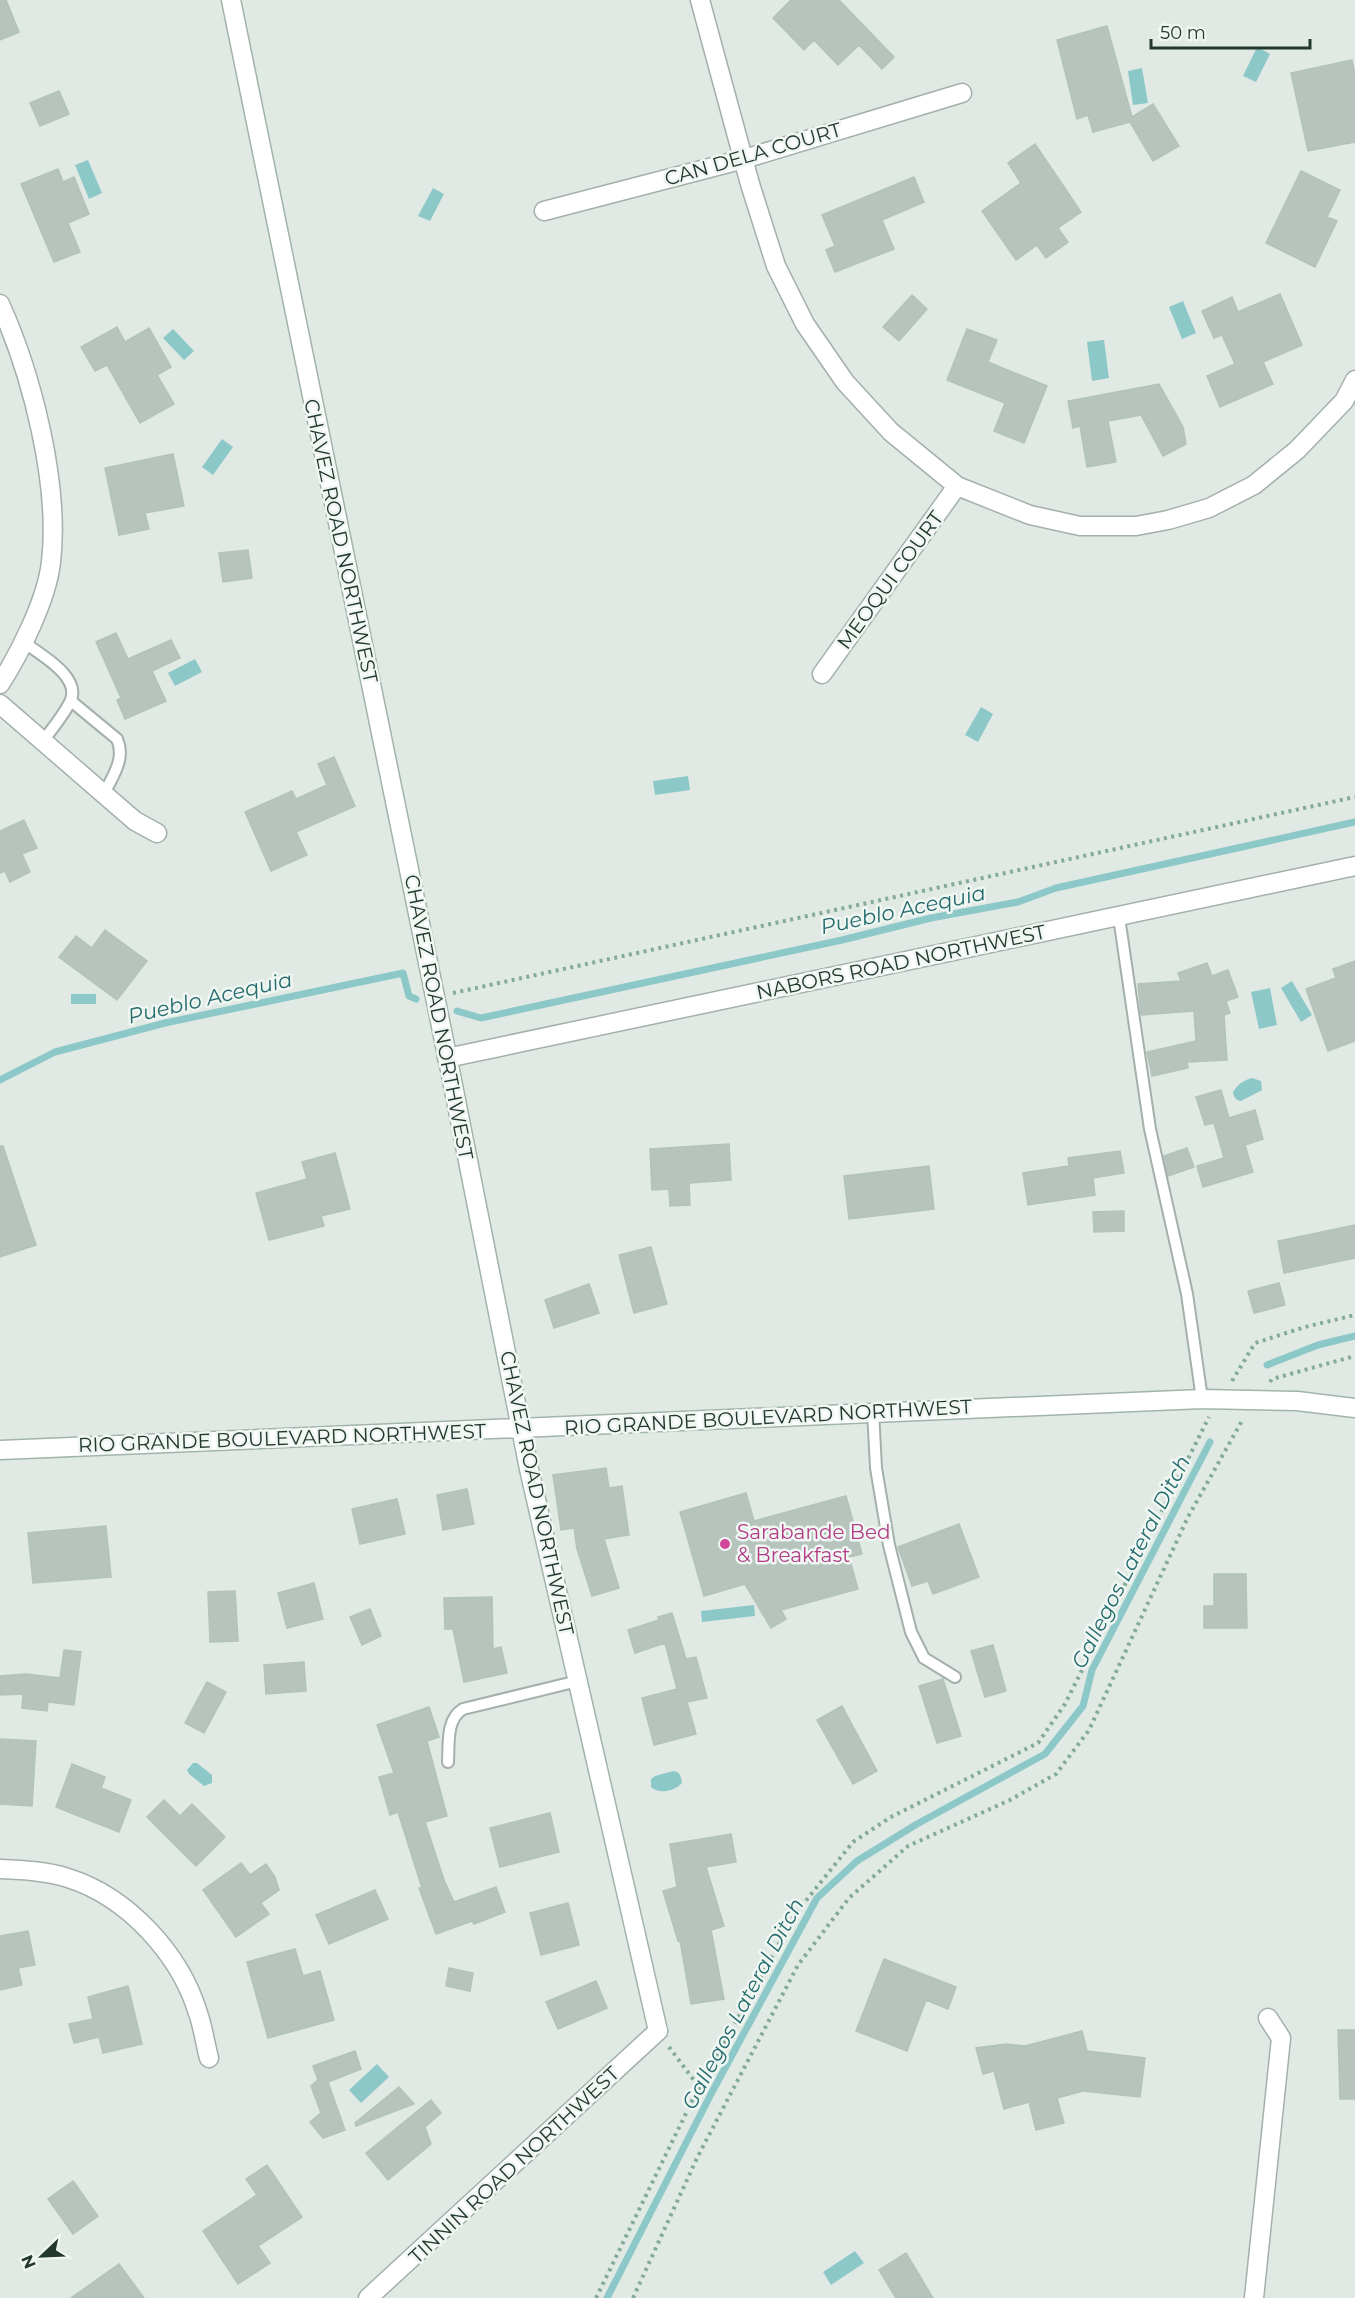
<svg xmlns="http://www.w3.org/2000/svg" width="1355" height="2298" viewBox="0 0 1355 2298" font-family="Montserrat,sans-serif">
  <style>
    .water { fill: #8dc8c9 }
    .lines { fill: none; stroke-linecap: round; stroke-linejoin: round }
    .stream { stroke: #8dc8c9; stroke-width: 7 }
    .building { fill: #b6c4bd; stroke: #b3c2ba; stroke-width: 1.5 }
    .lane-casing { stroke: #a4b0aa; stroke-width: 14 }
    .street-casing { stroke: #a4b0aa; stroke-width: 21 }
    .secondary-casing { stroke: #a1b4aa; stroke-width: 21 }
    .path { stroke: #84aa99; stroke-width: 4; stroke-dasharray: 3 4.5; stroke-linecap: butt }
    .lane { stroke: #fff; stroke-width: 10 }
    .street { stroke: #fff; stroke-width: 18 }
    .secondary { stroke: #fff; stroke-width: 18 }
    .hotel-dot { fill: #d1479c; stroke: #f0f6f2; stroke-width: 2 }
    .labels { text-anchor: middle; stroke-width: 5; stroke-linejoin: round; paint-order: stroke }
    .street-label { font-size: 20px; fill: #23382f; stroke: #f0f6f2 }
    .hotel-label { font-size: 20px; fill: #b23c85; stroke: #f0f6f2; text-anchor: start }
    .water-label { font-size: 21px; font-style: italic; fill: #236b6d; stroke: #f0f6f2 }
  </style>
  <rect width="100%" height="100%" fill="#e0e9e4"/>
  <path class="water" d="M1257,47L1270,54L1256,82L1243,76Z
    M1142,68L1148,103L1133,105L1128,71Z
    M88,160L102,193L89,199L75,165Z
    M433,188L444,194L430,221L418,216Z
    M1183,301L1196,333L1182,339L1169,307Z
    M173,329L194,351L184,360L163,338Z
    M1104,340L1109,378L1092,381L1087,342Z
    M222,439L233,447L213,475L202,467Z
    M195,659L202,672L175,686L168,673Z
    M981,707L993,714L978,742L965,735Z
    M688,776L690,790L655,795L653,781Z
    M1292,981L1312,1015L1301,1022L1281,988Z
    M1270,988L1277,1025L1259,1029L1251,992Z
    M71,994H96V1004H71Z
    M1252,1078L1261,1081L1262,1090L1241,1101C1235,1100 1234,1097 1233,1092C1238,1084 1244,1080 1252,1078Z
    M754,1605L755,1616L702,1622L701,1611Z
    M193,1763H197L212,1775V1783L204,1786L189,1774L187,1770Z
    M673,1771C680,1772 681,1776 682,1783C675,1791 659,1795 651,1787V1779L655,1776Z
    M377,2064L389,2077L361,2103L349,2090Z
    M855,2251L864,2263L831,2285L823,2272Z"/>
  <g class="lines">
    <path class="stream" d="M457,1011L481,1018L842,940L931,918L1018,902L1056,888L1355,822
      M0,1080L55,1052L165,1023L403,973L409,996L416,999
      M1267,1365L1318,1345L1355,1336
      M607,2298L711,2094L817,1898L857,1861L917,1824L1045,1754L1083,1706L1092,1670L1210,1442"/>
  </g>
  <path class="building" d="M0,0H6L19,32L0,40Z
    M791,0H839L894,57L882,69L859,45L838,65L814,40L804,50L773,18Z
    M1107,26L1132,117L1153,104L1179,146L1153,161L1130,122L1093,132L1088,115L1077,119L1057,40Z
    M1352,60L1355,75V142L1308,151L1291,73Z
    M59,91L69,114L40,126L30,103Z
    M1035,144L1081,212L1058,228L1068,242L1046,258L1037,245L1016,260L982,211L1021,183L1008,163Z
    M58,169L63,182L74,177L89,214L68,223L80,252L54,262L21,184Z
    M1301,171L1340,190L1327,217L1337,221L1315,267L1266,243Z
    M914,177L924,202L882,220L894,249L835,272L826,250L835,246L822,215Z
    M1280,294L1302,345L1263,362L1273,384L1220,407L1207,376L1235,364L1222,335L1214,338L1202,311L1232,297L1238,312Z
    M912,295L927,309L899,341L883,327Z
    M117,327L125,342L149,328L171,367L157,375L174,404L140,423L107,365L95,371L81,347Z
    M967,329L997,340L988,362L1047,386L1024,443L994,431L1005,403L947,380Z
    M1159,384L1183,427L1186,444L1163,456L1141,415L1108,421L1116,462L1087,467L1080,426L1073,428L1068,401Z
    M173,454L184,506L145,513L149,529L119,535L105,468Z
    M248,550L252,578L223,582L219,553Z
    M116,633L128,659L171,640L180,658L152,671L166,701L125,719L117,700L121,698L96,642Z
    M334,757L355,806L296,832L307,855L271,871L245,812L292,791L296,799L327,785L318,764Z
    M24,820L37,848L22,854L30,872L10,882L5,871L0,873V831Z
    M105,930L147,961L117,1000L59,957L76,936L92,948Z
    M1355,961V1041L1328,1051L1306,989L1336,978L1333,969Z
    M1207,963L1212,976L1228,970L1238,997L1226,1001L1230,1013L1224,1015L1227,1060L1187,1062L1188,1068L1152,1076L1147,1052L1196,1041L1194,1011L1141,1015L1138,984L1181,981L1178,973Z
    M1221,1090L1229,1118L1255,1110L1263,1139L1245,1145L1253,1172L1203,1187L1197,1166L1224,1158L1214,1123L1205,1125L1196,1097Z
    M729,1144L731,1180L689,1183L690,1205L670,1206L669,1189L652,1190L650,1149Z
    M0,1146H3L36,1245L0,1257Z
    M1187,1148L1194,1167L1168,1176L1164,1156Z
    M1120,1151L1124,1173L1093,1178L1095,1195L1028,1205L1023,1173L1069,1166L1068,1158Z
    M335,1153L350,1209L321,1216L324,1226L269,1240L256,1193L307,1179L302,1162Z
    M929,1166L934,1209L849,1219L844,1176Z
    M1124,1211V1231L1094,1232L1093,1212Z
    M1355,1225V1258L1284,1273L1278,1241Z
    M651,1247L667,1304L634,1313L619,1255Z
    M1279,1283L1285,1305L1254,1313L1248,1291Z
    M589,1284L599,1313L554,1328L545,1300Z
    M606,1468L609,1488L622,1486L629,1535L604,1539L619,1588L592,1596L577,1549L574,1528L561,1530L553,1475Z
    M467,1489L474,1524L443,1530L437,1495Z
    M746,1493L754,1521L846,1496L862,1554L849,1557L858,1589L781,1610L786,1619L771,1628L745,1584L704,1596L680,1512Z
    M397,1499L405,1534L360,1544L352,1509Z
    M959,1524L979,1577L933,1594L928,1581L912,1586L898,1547Z
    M106,1526L111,1577L33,1583L28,1533Z
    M1214,1574H1246L1247,1628H1204V1606H1214Z
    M314,1583L323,1619L287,1628L278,1593Z
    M235,1591L238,1641L210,1642L208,1592Z
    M492,1597L493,1649L501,1647L507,1673L464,1682L453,1629H445L444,1598Z
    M370,1609L381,1636L362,1645L350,1617Z
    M672,1613L686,1659L696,1657L707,1698L687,1702L696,1734L654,1745L642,1698L677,1689L665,1643L635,1653L628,1630L659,1620L658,1617Z
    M993,1645L1006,1691L985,1697L971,1651Z
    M64,1650L81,1652L74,1705L48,1702L47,1711L22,1708L23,1694L0,1695V1676L26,1674L60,1678Z
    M304,1662L306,1691L266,1694L264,1665Z
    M943,1679L961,1736L937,1743L919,1686Z
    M207,1682L226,1692L204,1733L185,1723Z
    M842,1706L877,1771L853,1784L817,1720Z
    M429,1707L439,1737L427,1741L447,1816L425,1822L444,1880L454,1902L496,1887L505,1912L474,1924L472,1921L436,1934L419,1888H422L398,1812L390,1815L379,1777L394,1773L377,1725Z
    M0,1739L36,1741L32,1806L0,1804Z
    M72,1764L105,1777L101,1788L131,1800L119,1832L56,1807Z
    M164,1800L180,1816L192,1804L225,1837L196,1866L147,1817Z
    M550,1813L559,1852L500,1867L490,1828Z
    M731,1834L736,1862L706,1867L724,1926L711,1930L724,1999L691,2004L680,1940L678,1941L663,1891L677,1887L670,1844Z
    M241,1863L250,1875L266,1864L275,1877L279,1890L261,1903L269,1914L236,1937L203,1890Z
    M375,1890L388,1919L329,1944L316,1915Z
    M568,1903L579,1945L541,1955L530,1913Z
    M28,1931L35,1965L18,1968L22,1985L0,1990V1936Z
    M295,1949L303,1976L320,1971L334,2020L268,2038L247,1962Z
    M884,1959L956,1987L948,2009L926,2000L907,2051L856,2031Z
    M449,1968L473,1973L470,1991L446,1986Z
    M596,1981L607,2008L558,2029L546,2002Z
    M128,1986L142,2044L103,2053L99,2037L74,2043L69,2024L93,2019L88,1997Z
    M1338,2030H1355V2099H1340Z
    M1082,2031L1087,2051L1145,2058L1140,2097L1083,2091L1057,2098L1064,2123L1036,2130L1029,2102L1004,2109L994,2071L983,2074L976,2048L1006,2044L1025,2046Z
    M355,2051L361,2069L328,2082L345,2130L323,2138L310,2122L321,2113L311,2086L318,2080L313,2066Z
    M399,2087L414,2104L356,2126L355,2123Z
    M431,2100L441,2113L425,2127L431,2144L388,2180L366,2153Z
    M267,2165L302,2217L258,2246L270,2263L238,2284L203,2231L257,2195L246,2179Z
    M73,2181L98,2216L73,2234L48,2199Z
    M906,2253L933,2298H896L879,2270Z
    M119,2264L144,2298H71Z"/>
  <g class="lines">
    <g class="lane-casing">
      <path id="lane" d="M22,641C39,654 83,677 70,702C63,716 52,729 43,741
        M71,701L117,739C126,759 112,777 104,794
        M1119,917L1150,1129L1187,1294L1202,1399
        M873,1411L876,1468L889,1545L911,1632L924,1658L955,1677
        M448,1762C449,1744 446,1719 463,1709L578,1681"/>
    </g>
    <g class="street-casing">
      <path id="street" d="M700,0L750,184L776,266L805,324L845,382L891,432L957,486L1030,515L1080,526H1136L1168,520L1209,508L1254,485L1297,450L1344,401L1355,380
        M544,211L744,159L962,93
        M0,304C32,375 60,484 51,562C47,599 20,653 0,684
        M822,674L957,486
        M0,704L135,821L157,833
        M447,1058L1355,866
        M0,1869C23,1870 46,1871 68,1878C128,1897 180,1954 198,2013C203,2027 205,2043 209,2058
        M368,2298L658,2031
        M1254,2298L1281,2038L1268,2018"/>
    </g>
    <g class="secondary-casing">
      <path id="secondary" d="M231,0L450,1070L529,1469L658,2031
        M0,1450L1202,1399L1297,1401L1355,1408"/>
    </g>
    <path class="path" d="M453,993L1355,797
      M1232,1381L1255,1343L1305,1327L1355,1315
      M1270,1382L1272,1379L1355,1356
      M669,2047L699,2087
      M596,2298L692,2101L796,1913L853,1842L891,1817L1038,1743L1065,1704L1209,1417
      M633,2298L697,2158L798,1965L849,1898L908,1846L1010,1800L1056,1774L1089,1730L1188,1517L1243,1419"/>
    <use href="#lane" class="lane"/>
    <use href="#street" class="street"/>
    <use href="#secondary" class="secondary"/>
  </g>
  <circle class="hotel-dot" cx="725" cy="1544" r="6"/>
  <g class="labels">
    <g class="street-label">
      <text transform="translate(753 154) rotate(-16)" y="7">CAN DELA COURT</text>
      <text transform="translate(341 541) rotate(78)" y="7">CHAVEZ ROAD NORTHWEST</text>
      <text transform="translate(890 580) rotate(-54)" y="7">MEOQUI COURT</text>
      <text transform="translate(901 962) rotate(-12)" y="7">NABORS ROAD NORTHWEST</text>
      <text transform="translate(439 1017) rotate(79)" y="7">CHAVEZ ROAD NORTHWEST</text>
      <text transform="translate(768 1417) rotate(-3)" y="7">RIO GRANDE BOULEVARD NORTHWEST</text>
      <text transform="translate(282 1438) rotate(-2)" y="7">RIO GRANDE BOULEVARD NORTHWEST</text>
      <text transform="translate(537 1493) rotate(78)" y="7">CHAVEZ ROAD NORTHWEST</text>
      <text transform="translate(514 2165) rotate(-43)" y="7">TINNIN ROAD NORTHWEST</text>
    </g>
    <g class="hotel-label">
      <text x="737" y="1539">Sarabande Bed<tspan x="737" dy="23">&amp; Breakfast</tspan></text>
    </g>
    <g class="water-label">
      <text transform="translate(903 910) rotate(-12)" y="7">Pueblo Acequia</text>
      <text transform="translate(210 998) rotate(-13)" y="7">Pueblo Acequia</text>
      <text transform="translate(1131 1562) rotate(-63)" y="7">Gallegos Lateral Ditch</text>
      <text transform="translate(743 2004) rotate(-62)" y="7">Gallegos Lateral Ditch</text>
    </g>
  </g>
  <g transform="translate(42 2256) rotate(247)" stroke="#f0f6f2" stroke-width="4.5" paint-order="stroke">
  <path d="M0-4.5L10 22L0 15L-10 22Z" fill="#23382f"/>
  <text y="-9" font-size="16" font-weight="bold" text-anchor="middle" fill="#23382f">N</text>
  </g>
  <path d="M1151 39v9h159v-9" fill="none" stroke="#23382f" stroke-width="3"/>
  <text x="1160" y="39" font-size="18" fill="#23382f" stroke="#f0f6f2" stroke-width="4.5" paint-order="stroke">50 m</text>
</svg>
